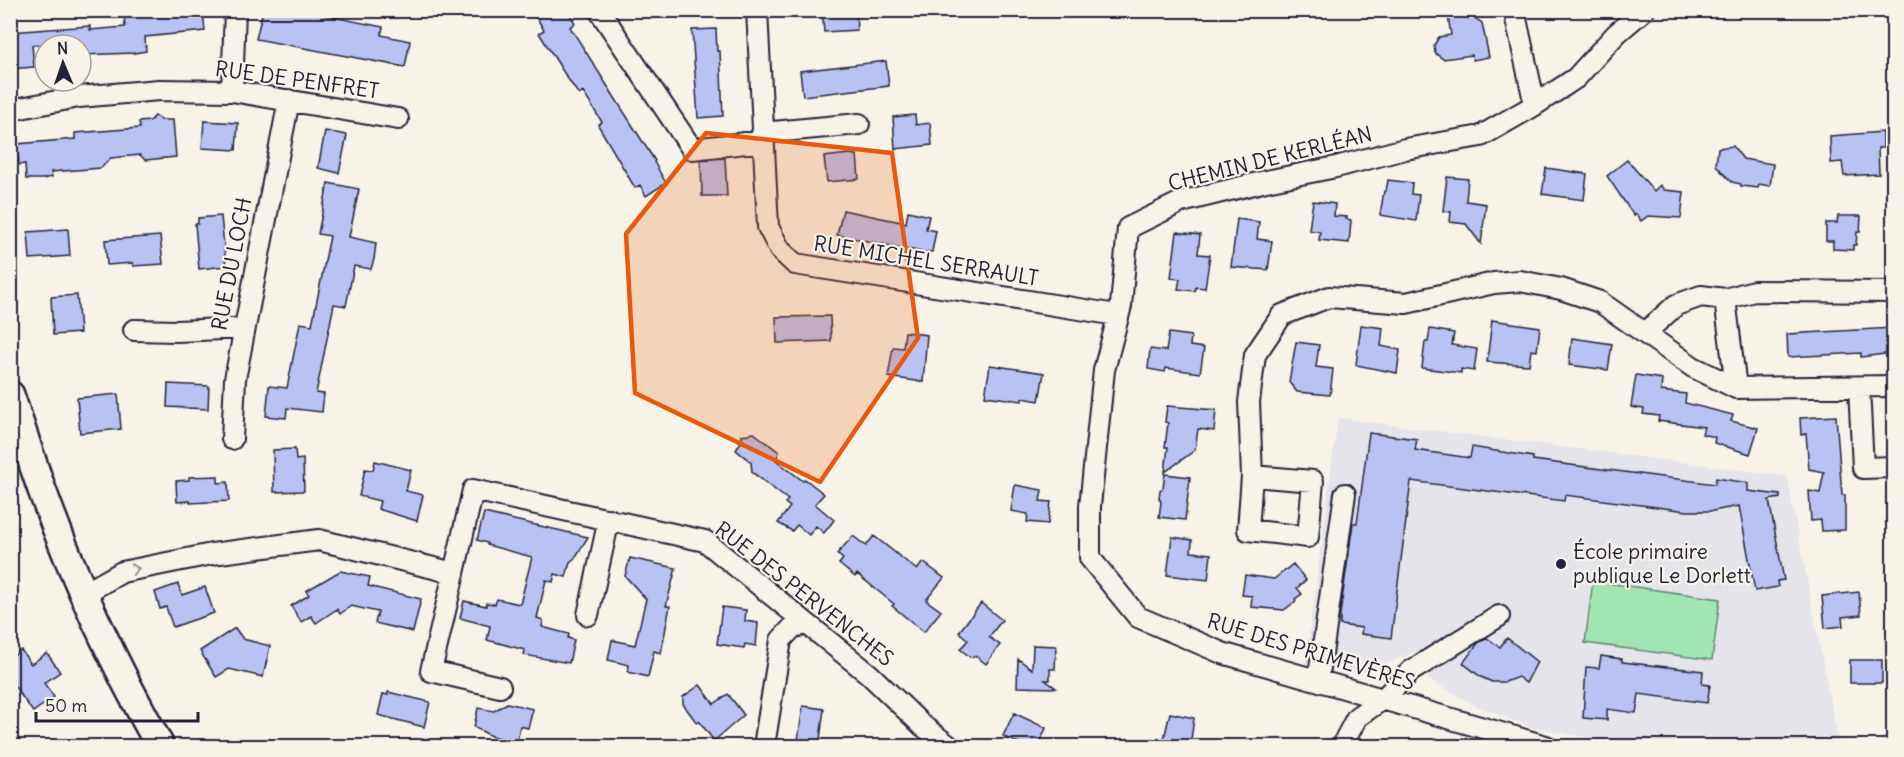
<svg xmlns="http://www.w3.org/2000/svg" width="1904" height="757" viewBox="0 0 1904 757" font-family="Delius,sans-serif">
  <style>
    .built { fill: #e5e4eb }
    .green { fill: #a1e6b2; stroke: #628476; stroke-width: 1.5 }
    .building { fill: #bac2f3; stroke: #22223b; stroke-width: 1.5 }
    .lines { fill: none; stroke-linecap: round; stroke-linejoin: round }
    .street-casing { stroke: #22223b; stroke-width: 24 }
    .secondary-casing { stroke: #22223b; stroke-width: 32 }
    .street { stroke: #f7f3e8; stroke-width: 20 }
    .secondary { stroke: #f7f3e8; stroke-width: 27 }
    .oneway { stroke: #97959a }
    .marked { fill: #e8590c; fill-opacity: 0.2; stroke: #e8590c; stroke-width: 4.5; stroke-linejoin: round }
    .poi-dot { fill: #22223b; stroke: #f7f3e8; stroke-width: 2 }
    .labels { text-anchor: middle; stroke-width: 4.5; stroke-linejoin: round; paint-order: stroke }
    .street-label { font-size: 21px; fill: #22223b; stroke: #f7f3e8 }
    .poi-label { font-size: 21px; fill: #22223b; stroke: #f7f3e8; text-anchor: start }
  </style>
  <rect width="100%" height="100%" fill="#f7f3e8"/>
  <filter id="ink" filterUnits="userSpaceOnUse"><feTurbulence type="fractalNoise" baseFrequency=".0167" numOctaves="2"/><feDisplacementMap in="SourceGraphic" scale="12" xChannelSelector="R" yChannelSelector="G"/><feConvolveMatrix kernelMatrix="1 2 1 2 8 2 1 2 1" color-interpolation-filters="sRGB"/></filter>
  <g filter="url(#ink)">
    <path class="built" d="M1338,418L1787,476L1839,746H1628L1528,726L1474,705L1428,679L1424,673L1428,668L1417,653L1414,652L1364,673L1305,666Z"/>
    <path class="green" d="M1593,581L1720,599L1712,660L1585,643Z"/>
    <path class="building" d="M156,10H203L205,31L145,37L146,51L134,53L81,55V45H32L34,67L10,69V32L90,26V30L125,27L124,14Z
      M263,10H313V13L383,27L381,35L410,41L405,67L256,39Z
      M532,10H567L575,23L570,27L655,161L654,162L666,183L646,196L640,185L635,188L598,125L602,122L583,92L579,95L566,76L539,33L544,30Z
      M822,10H856L857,30L824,32Z
      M1447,10H1473L1475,18L1482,23L1489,57L1473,60L1472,55L1443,59L1435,53L1434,45L1439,37L1451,35Z
      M716,29L717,51H720L723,116L698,118L692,30Z
      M886,61L889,86L803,96L800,71Z
      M915,115L916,125L930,123L932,145L895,149L893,117Z
      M155,116L161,120H173L176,157L145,160L140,155L111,158L101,168L51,172L52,177L43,179H26L25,164L19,165L17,144L75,139V133L140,128L139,122L150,121Z
      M204,121L238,123L236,150L202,148Z
      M325,131L347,135L339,173L318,168Z
      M1883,132V148H1878L1879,174L1844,176L1842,162L1831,163L1830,136Z
      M1733,146L1743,159L1773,164L1770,186L1759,184L1758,188L1741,186V184L1732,182L1722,172L1716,165L1718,148Z
      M848,154L857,155L859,179L827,182L824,157Z
      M725,158L727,196H702L701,160Z
      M1627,160L1654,191L1660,185L1664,190L1684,192L1681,218L1648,216L1641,221L1636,214L1634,216L1607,176Z
      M1546,168L1587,174L1584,200L1542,194Z
      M1447,177L1468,179L1466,201L1486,204L1481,244L1466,224L1450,222L1451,212L1443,211Z
      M1388,180L1412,183L1411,194L1419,195L1416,221L1380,215L1384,191H1386Z
      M328,183L359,189L349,237L376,243L374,259L371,269L354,266L346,306L334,304L316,393L324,394L322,412L287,408L286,418L266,416L269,386L287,388L300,323L312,325L330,236L318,234Z
      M1313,201L1335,204L1334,216L1347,217L1346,219L1351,220L1349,243L1319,240L1320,232L1309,230Z
      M843,210L906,223L908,211L929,216L926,229L936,231L932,252H922L837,235Z
      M221,216L226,266L199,269L195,224H198V218Z
      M1838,216H1861L1860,232H1857L1856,245H1853V250L1833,249V241H1826V223H1837Z
      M1237,219L1259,222L1257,239L1272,241L1268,270L1231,267Z
      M68,229L70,256L30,259L28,232Z
      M1177,232L1200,235L1198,254L1210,255L1205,288L1196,287L1195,291L1178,289L1180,279L1171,278Z
      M160,236L163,264L133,266V263L107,265L105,240Z
      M77,295L80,333L53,335L51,297Z
      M830,316L831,341L777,343L776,317Z
      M1492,320L1540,327L1537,351L1531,350L1529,365L1487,362Z
      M1361,325L1383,328L1381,346L1400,350L1397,373L1356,365Z
      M1893,328V353L1861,357V353L1788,357L1787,334Z
      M1430,329L1454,333L1452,345L1477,349L1474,371L1461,369V373L1422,368L1425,342H1428Z
      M905,332L927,335L923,382L888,377L893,347L903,348Z
      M1169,333L1191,336L1190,346L1204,348L1200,373L1166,368L1165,372L1148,369L1150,349L1166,351Z
      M1572,338L1612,344L1608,370L1569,365Z
      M1296,342L1319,345L1316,367L1333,369L1330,395L1297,392L1289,382Z
      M990,365L1044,373L1039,401L1022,398V401L985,396Z
      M1636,375L1662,379L1661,391L1686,394L1685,403L1733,415L1731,421L1758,428L1750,454L1714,443L1715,437L1702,434L1704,427L1658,421L1659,416L1643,414L1644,409L1631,407Z
      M168,384L209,386L208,409L167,407Z
      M118,394L121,429L80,433L77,398Z
      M1167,406L1216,410L1214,431L1198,429L1195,450L1165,472L1168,447H1165L1168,423L1165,422Z
      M1836,416L1842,495H1845V530L1822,531L1821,520L1811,521L1809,491L1820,493L1824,472L1809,469L1806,434L1801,435L1800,418Z
      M754,433L779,452L776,460L803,481L805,479L824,494L815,504L834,520L824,533L816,526L809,535L797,525L792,531L778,523L790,507L785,503L788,500L752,472L751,462L736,450L742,440V435Z
      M1369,433L1417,439L1415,450L1470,458L1472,447L1533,457V460L1715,484L1716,478L1748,483V491L1780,495V498L1769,500L1784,580L1777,581L1778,587L1755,591L1739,506L1713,511H1687L1565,495L1564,501L1411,481L1391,638L1361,634L1362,628L1340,625V614L1353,523H1357Z
      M295,449L296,460L303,459L304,491L274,492L273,450Z
      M375,461L411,470L406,491L423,495L417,521L378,509L380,501L359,496L365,469L373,470Z
      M1165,474L1190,477L1185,520L1159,517L1161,502L1159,498L1160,490L1163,488Z
      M218,476V483L228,482L229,501L190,503V501L177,502L176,481L189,480V477Z
      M1015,485L1042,490L1040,501L1051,502L1048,524L1027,522L1028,514L1011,511Z
      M484,513L588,537L575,558L570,562L566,577L555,574L553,582L546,580L537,618L543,620L542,627L569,634L568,638L574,640L569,663L524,655L525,650L487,640L490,626L460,618L464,601L486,606V603L495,604L497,599L520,604L532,557L487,545V543L477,540Z
      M853,536L866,546L874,536L917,570L923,562L944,578L926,600L941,611L924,632L892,606L894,604L857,574L855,577L839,564L843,559L837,554Z
      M1172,537L1192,540L1191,552L1211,554L1208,580L1167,575Z
      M630,558L676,568L666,606H670L661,653L654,651L648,677L628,672L629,665L608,660L612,640L635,645L646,599L625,576Z
      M1293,564L1306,580L1297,588L1302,594L1295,599L1296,601L1284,610L1251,607L1252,596L1242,595L1245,575L1274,579Z
      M340,571L370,577L368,586L421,599L413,632L375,623L378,612L351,606L340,614L337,609L316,623L311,616L301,622L291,606L309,595L306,591Z
      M178,584L182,595L205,587L214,613L173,627L166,607L160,609L155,592Z
      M1859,592L1861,615L1842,617L1843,626L1825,628L1822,596Z
      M981,603L1002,620L989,637L1000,645L986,664L976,656L970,657L960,649L968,640L959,632Z
      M722,607L746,610L745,621L758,623L756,646L745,644L744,648L717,644Z
      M235,628L243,639L270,646L263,677L229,669L216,677L200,651Z
      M1487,638L1500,647L1507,638L1537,662L1526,683L1518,677L1505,682H1492L1481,677L1463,663L1478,643Z
      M1033,645L1056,646L1055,669H1050V680H1045L1056,688L1017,687L1018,659L1032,669Z
      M21,650L31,664L47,653L60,672L44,683L54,697L33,712L10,680V658Z
      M1601,656L1622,659V662L1703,671L1702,684L1710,685L1707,703L1639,694L1636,713L1607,709V720L1583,718L1586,667L1599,668Z
      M1850,660H1882V683H1850Z
      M700,685L714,704L728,694L744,715L714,741L699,721L697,723L683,704V697Z
      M388,692L430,702L424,727L378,715L383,694L388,695Z
      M507,703L533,709L528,728L520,726L517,742L491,736L474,727L478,708L494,711Z
      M803,706L824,709L819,747H797Z
      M1014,713L1046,728L1038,747H1026L1003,736Z
      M1170,713L1194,718L1190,747H1162Z"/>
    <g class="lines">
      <g class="street-casing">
        <path id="street" d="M599,10L692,149L763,141
          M757,10L768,227L780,250L795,264L1117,315
          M1514,10L1535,105
          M232,91L235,10
          M10,110L79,97L159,90L232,91L398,119
          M762,133L859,124
          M1725,299L1736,388
          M134,330L177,331L244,328
          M1646,332L1676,305L1701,296L1725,299L1754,291L1894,292
          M1859,387L1863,468L1894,467
          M232,439L235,379L289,100
          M1252,476L1313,481L1308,537L1248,530L1252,476L1249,402L1255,355L1282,315L1329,297L1406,303L1494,283L1520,281L1561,289L1600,302L1693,367L1736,388L1894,386
          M454,573L431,671L500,687
          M83,594L122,572L212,554L319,540L454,573L473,490L705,541L869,674L923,726L949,746
          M588,615L609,519
          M1320,668L1345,494
          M764,746L781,640L792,628L806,624
          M1344,746L1346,738L1357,717L1383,699L1411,671L1499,616
          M1546,746L1222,653L1138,617L1090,558V506L1104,370L1121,306L1128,228L1181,202L1266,181L1336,167L1405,149L1481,136L1535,105L1576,78L1616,34L1644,10"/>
      </g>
      <g class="secondary-casing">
        <path id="secondary" d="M10,395C21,427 31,459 42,490C74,579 114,664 160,746"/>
      </g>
      <use href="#street" class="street"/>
      <use href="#secondary" class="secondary"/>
    </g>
    <defs><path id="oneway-chevron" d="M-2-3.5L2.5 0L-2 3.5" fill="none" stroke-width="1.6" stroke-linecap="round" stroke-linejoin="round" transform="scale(1.5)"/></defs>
    <use class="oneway" href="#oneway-chevron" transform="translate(135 569) rotate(-11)"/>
  </g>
  <path class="marked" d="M706,133L892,153L918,338L820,482L635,393L626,234Z"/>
  <circle class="poi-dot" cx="1561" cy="564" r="6"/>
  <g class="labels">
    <g class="street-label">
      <text transform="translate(297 80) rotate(8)" y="7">RUE DE PENFRET</text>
      <text transform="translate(1270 159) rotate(-14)" y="7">CHEMIN DE KERLÉAN</text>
      <text transform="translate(926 261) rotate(9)" y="7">RUE MICHEL SERRAULT</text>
      <text transform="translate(232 264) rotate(-79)" y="7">RUE DU LOCH</text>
      <text transform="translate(804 594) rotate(38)" y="7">RUE DES PERVENCHES</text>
      <text transform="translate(1311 652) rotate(17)" y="7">RUE DES PRIMEVÈRES</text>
    </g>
    <g class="poi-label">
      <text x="1573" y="559">École primaire<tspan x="1573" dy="24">publique Le Dorlett</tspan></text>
    </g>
  </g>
  <rect width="1904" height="757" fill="none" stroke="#f7f3e8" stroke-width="36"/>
  <rect x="18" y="18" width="1868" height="721" fill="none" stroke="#22223b" stroke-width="2" filter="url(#ink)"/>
  <g transform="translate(63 63) rotate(358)"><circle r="28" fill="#f7f3e8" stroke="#a29fa3" stroke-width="1.5"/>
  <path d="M0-4.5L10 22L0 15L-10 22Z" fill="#22223b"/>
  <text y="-9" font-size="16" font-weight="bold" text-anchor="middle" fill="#22223b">N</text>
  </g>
  <path d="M36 712v9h162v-9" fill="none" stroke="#22223b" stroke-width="3"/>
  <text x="45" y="712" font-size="18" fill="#22223b" stroke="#f7f3e8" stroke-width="4.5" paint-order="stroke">50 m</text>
</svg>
